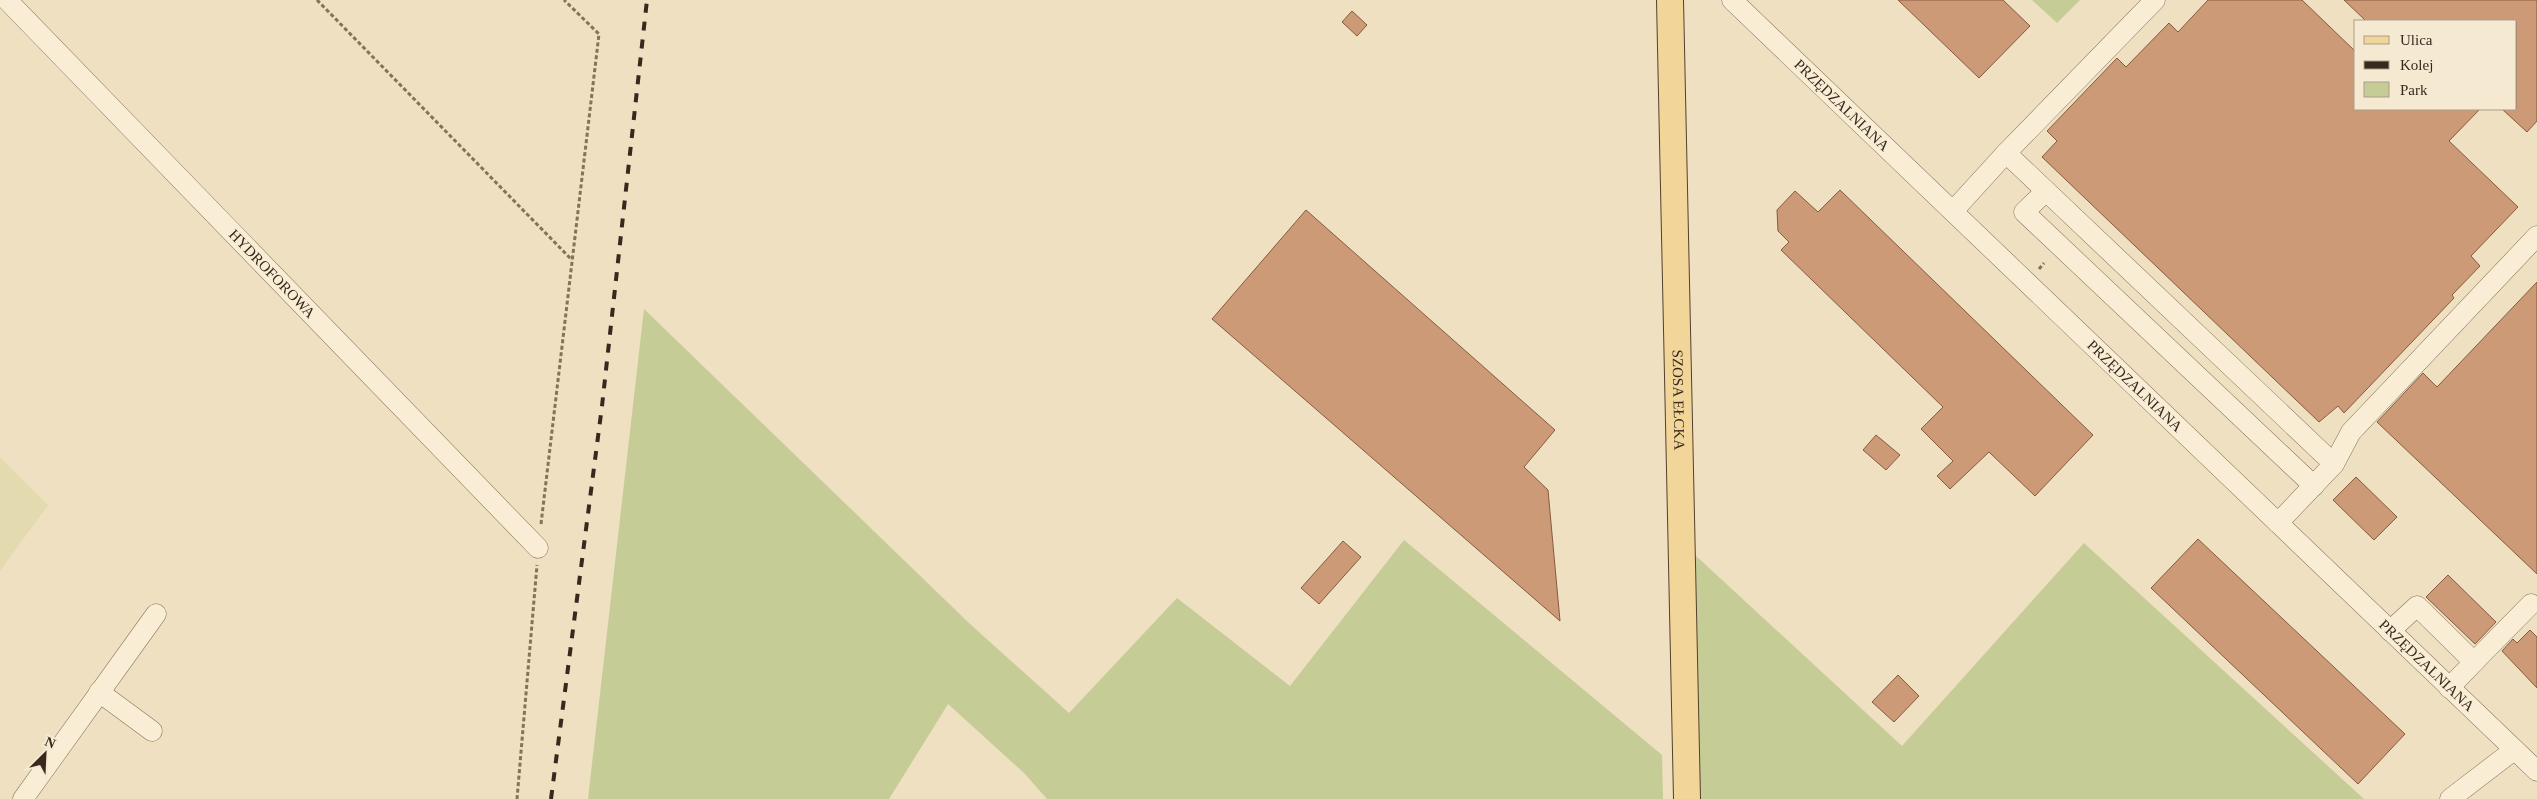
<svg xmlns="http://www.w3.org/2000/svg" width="2537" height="799" viewBox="0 0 2537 799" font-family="'Times New Roman',serif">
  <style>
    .farmland { fill: #e3daaf }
    .green { fill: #c6cc96 }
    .building { fill: #cc9a77; stroke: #875a3f }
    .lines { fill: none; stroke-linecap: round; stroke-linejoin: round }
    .minor-casing { stroke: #877159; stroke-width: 21 }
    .major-casing { stroke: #553f2d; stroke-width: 28 }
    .path { stroke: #877159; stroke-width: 3; stroke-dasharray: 4 2.5; stroke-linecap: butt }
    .minor { stroke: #f9eed5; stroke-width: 20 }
    .major { stroke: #f1d599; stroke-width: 26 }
    .rail { stroke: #37291d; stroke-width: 4; stroke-dasharray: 9 9; stroke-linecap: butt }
    .labels { text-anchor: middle; stroke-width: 4.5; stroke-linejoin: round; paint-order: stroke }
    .street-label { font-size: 15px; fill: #37291d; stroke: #f5ead1 }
  </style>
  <rect width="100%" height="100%" fill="#eee0c1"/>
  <path class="farmland" d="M0,457L48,505L0,571Z"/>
  <path class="green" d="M2032,0H2080L2057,23Z
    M644,309L970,624L1069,713L1177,598L1290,686L1404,540L1662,755L1663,799H1047L1024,773L948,704L889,799H588Z
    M2084,543L2364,799H1700L1695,555L1902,746Z"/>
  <path class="building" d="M1898,0H2003L2030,26L1979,78Z
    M2208,0H2302L2356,52V109H2480L2449,141L2518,207L2471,256L2480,266L2452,295L2454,298L2344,413L2338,406L2319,422L2042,157L2057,141L2047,131L2117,58L2126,67L2169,23L2178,32Z
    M2344,0H2537V121L2527,132L2502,109H2516V21H2366Z
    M1352,11L1367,25L1357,36L1342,22Z
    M1840,190L2093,435L2035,496L1989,452L1950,489L1937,476L1953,461L1921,429L1943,407L1781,250L1789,242L1778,231L1777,210L1795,191L1818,212Z
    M1306,210L1555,430L1524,467L1548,490L1560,621L1212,319Z
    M2537,282V574L2377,422L2423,373L2437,387Z
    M1876,435L1900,455L1886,470L1863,450Z
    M2356,477L2397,517L2374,540L2333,500Z
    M2198,539L2405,734L2358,784L2151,588Z
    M1343,541L1361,557L1319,604L1301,588Z
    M2448,575L2496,622L2475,644L2426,597Z
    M2530,630L2537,637V688L2502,651L2513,639L2517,643Z
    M1898,675L1919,696L1894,722L1872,702Z"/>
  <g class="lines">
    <g class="minor-casing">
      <g id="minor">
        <path id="s1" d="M7,0L538,548"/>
        <path id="s2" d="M1732,0L2537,771"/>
        <path d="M2006,153L2334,464L2278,523"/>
        <path d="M2046,191L2024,212L2314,486"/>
        <path d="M1954,210L2006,153L2155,0"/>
        <path d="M2334,464L2351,432L2537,236"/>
        <path d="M2390,631L2417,606L2474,662L2531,604"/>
        <path d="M2449,688L2474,662"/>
        <path d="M99,692L152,731"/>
        <path d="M23,799L156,614"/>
        <path d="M2450,799L2514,750"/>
      </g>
    </g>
    <g class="major-casing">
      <g id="major">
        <path id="s3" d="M1670,0L1687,799"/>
      </g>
    </g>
    <path class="path" d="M317,0L572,260
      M2039,269L2044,263
      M541,524L599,34L564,0
      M517,799L537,565"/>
    <use href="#minor" class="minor"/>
    <use href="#major" class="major"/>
    <path class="rail" d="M551,799L602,406L647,0"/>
  </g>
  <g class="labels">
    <g class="street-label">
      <text dy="5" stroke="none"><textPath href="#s2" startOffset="152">PRZĘDZALNIANA</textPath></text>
      <text dy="5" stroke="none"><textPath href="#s1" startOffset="381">HYDROFOROWA</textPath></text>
      <text dy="5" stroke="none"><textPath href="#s2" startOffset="558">PRZĘDZALNIANA</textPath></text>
      <text dy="5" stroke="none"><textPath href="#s3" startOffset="400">SZOSA EŁCKA</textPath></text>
      <text dy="5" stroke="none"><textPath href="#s2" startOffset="962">PRZĘDZALNIANA</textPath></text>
    </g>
  </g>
  <rect x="2354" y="20" width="162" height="90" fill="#f5ead1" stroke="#a99d89"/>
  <rect x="2364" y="36" width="25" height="8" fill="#f1d599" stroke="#a99d89"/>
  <text x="2400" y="45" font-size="15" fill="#37291d">Ulica</text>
  <rect x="2364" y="61" width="25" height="8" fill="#37291d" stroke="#a99d89"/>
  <text x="2400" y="70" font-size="15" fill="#37291d">Kolej</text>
  <rect x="2364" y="82" width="25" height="15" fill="#c6cc96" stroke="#a99d89"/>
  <text x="2400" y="95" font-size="15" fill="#37291d">Park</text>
  <g transform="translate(45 754) rotate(24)" stroke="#f5ead1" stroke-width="4" paint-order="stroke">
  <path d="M0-4L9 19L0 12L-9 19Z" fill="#37291d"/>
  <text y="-8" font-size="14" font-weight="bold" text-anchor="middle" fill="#37291d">N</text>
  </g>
</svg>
